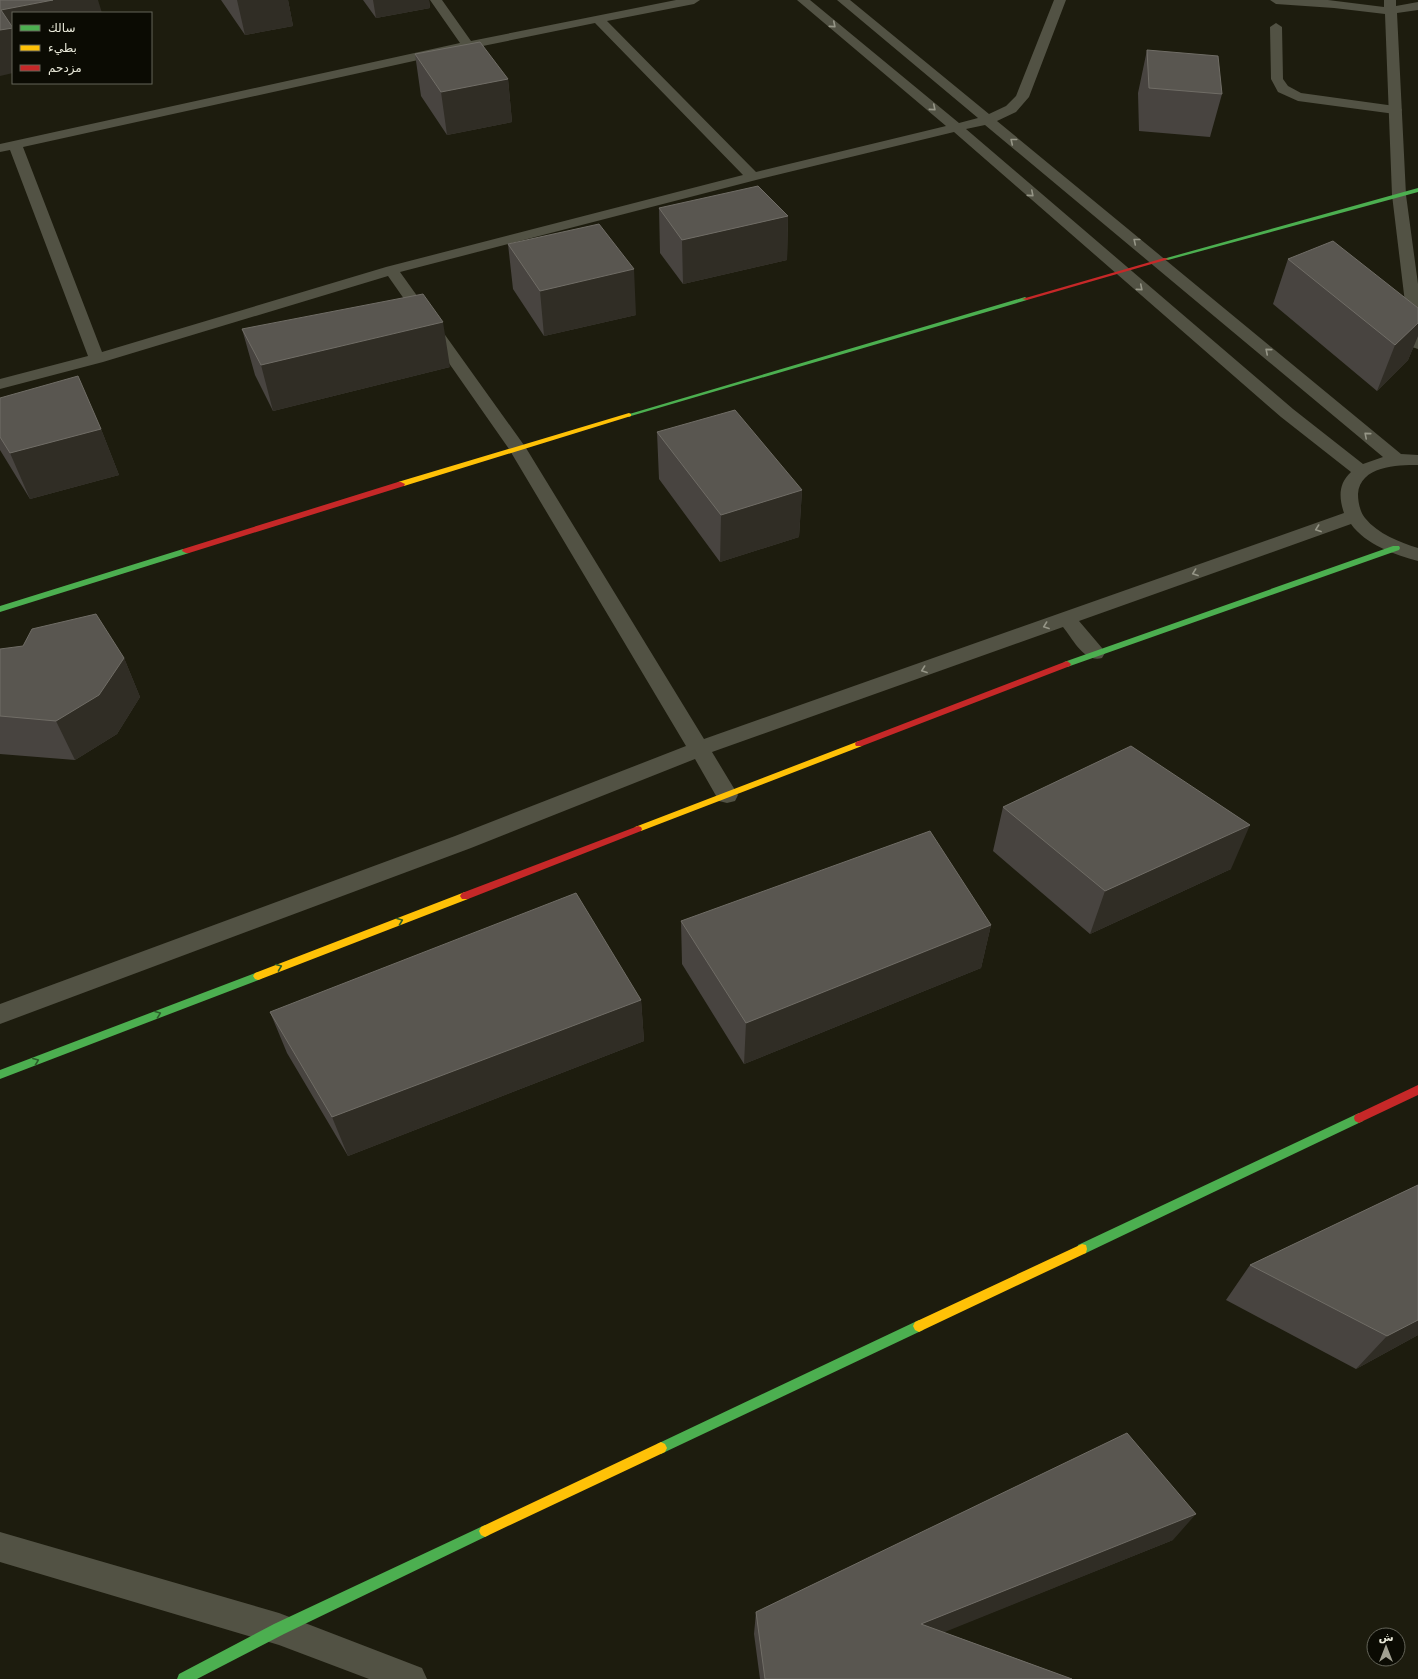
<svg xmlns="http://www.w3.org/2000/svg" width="1418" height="1679" viewBox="0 0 1418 1679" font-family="'DejaVu Sans',Vazirmatn,sans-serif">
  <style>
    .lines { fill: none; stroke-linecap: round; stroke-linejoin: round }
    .lane { fill: #525244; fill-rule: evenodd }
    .street { fill: #525244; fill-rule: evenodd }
    .fast { fill: #4caf50; fill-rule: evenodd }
    .slow { fill: #ffc107; fill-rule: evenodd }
    .jam { fill: #c62828; fill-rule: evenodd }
    .wall { fill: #484440 }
    .shaded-wall { fill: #302d25 }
    .building { fill: #595650; stroke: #706d66 }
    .oneway { stroke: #969687 }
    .oneway2 { stroke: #2c5d2a }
  </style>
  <rect width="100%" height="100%" fill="#1d1c0e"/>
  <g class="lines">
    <path class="lane" d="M1276,23L1282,27L1283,79L1288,86L1301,93L1395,106L1400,107L1402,110L1400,113L1395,114L1298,101L1278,92L1271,79L1270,27Z"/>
    <path class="street" d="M430,0H442L471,41L676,0H700L694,4L607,21L756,172L946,126L797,0H810L959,123L978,118L837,0H850L989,114L1006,106L1016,96L1054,0H1066L1029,97L1016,112L997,121L1401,454L1418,455V465C1397,465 1360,466 1358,494C1358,502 1360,512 1365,518C1378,534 1399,542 1418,548V561C1395,555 1365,544 1351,524L1079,621L1102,648L1105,653L1102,658C1084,663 1073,639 1063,627L712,752L738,795L735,801L727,803L719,801L695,759L471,848L0,1024V1004L455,836L686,746L509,449L388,276L103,362L0,389V379L88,356L10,150L0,152V144L460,43ZM595,23L743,175L386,267L102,352L23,147L468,49ZM985,125L1383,457L1363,464L1293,409L966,129ZM954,132L1281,417L1351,472C1338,484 1339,498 1344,513L704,739L526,448L400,272L756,180Z
      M1270,0H1328L1384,7V0H1396V6L1418,2V10L1397,13L1406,195L1418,284V349L1412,347L1410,344L1392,195L1385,14L1334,8L1276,4Z
      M0,1532L279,1613L422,1668L427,1679H369L279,1645L0,1562Z"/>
    <path class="fast" d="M1418,188V192L1168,260L1163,259Z
      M1025,297L1028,299L1027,300L631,416L629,417L626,415Z
      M1393,546H1399L1400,548L1399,550L1070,666L1067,667L1063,664L1064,662Z
      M183,549H186L190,551L189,553L0,612V606Z
      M258,972L261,973L263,976L261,979L0,1079V1070Z
      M1359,1113L1363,1115L1364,1118L1363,1121L1086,1253L1082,1254L1078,1253L1077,1249L1078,1245Z
      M919,1320L923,1322L925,1326L923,1330L665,1452L661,1454L657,1452L655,1448L657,1444Z
      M485,1525L489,1527L491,1531L489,1535L284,1634L197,1679H177L179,1674L274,1624Z"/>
    <path class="slow" d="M629,413L631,414V416L404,486H401L397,484L398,482Z
      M859,741L863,744L862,746L641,831H635L634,829L635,827Z
      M465,892L468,893L470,896L468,899L261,979L258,980L255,979L253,976L255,973Z
      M1082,1244L1086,1245L1087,1249L1086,1253L923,1330L919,1332L915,1330L913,1326L915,1322Z
      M661,1442L665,1444L667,1448L665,1452L489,1535L485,1537L481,1535L479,1531L481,1527Z"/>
    <path class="jam" d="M1164,258L1169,259L1027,300L1022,299Z
      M398,482H401L405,484L404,486L189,553H186L182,551L183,549Z
      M1067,661L1071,664L1070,666L862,746H856L855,744L856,742Z
      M638,826L641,827L642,829L641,831L468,899H462L460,896L462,893Z
      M1418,1085V1095L1363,1121L1359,1123L1355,1121L1354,1118L1355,1115Z"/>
  </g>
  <path class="wall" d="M221,0H288L293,26L245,35Z
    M363,0H429L430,8L376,18Z
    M1147,50L1222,94L1210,137L1139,131L1138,93Z
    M415,54L508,79L512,122L447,135L421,96Z
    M659,208L788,216L787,260L683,284L660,253Z
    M508,244L636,315L544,336L513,289Z
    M1288,259L1418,308V336L1408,360L1377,391L1273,304Z
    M242,329L450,367L273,411L255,375Z
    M0,398L101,429L119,475L30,499L0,450Z
    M657,432L802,490L799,537L720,562L659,479Z
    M0,649L124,658L140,697L117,734L75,760L0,754Z
    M1003,807L1231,869L1090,934L993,851Z
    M681,921L991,925L981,968L744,1064L682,964Z
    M641,1000L644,1041L348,1156L287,1053L270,1012Z
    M1418,1185V1335L1356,1369L1226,1300L1250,1265Z
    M1173,1540L943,1632L1072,1679H760L754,1634L756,1612Z"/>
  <path class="shaded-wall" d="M53,0H98L102,13H13V73L0,76V30L1,10Z
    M237,0H288L293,26L245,35Z
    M373,0H429L430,8L376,18Z
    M508,79L512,122L447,135L441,92Z
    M788,216L787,260L683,284L682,240Z
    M634,269L636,315L544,336L540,291Z
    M443,322L450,367L273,411L261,365Z
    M1418,323V336L1408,360L1377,391L1395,345Z
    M101,429L119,475L30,499L10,453Z
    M802,490L799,537L720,562L721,515Z
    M124,658L140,697L117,734L75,760L56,721Z
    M1250,825L1231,869L1090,934L1105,891Z
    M991,925L981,968L744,1064L746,1023Z
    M641,1000L644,1041L348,1156L332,1117Z
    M1418,1320V1335L1356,1369L1387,1336Z
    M1196,1514L1173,1540L910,1646L921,1624Z"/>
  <path class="building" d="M0,0H53L1,10L13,28L0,30Z
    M480,42L508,79L441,92L415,54Z
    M1147,50L1218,56L1222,94L1149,88Z
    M758,186L788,216L682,240L659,208Z
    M599,224L634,269L540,291L508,244Z
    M1333,241L1418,308V323L1395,345L1288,259Z
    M423,294L443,322L261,365L242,329Z
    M78,376L101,429L10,453L0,437V398Z
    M735,410L802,490L721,515L657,432Z
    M96,614L124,658L99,695L56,721L0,716V649L23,646L32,629Z
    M1131,746L1250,825L1105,891L1003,807Z
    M930,831L991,925L746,1023L681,921Z
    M576,893L641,1000L332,1117L270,1012Z
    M1418,1185V1320L1387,1336L1250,1265Z
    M1127,1433L1196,1514L921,1624L1072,1679H765L756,1612Z"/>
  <defs><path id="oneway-chevron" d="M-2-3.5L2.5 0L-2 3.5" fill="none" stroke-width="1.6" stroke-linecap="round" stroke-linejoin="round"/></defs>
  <g class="oneway">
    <use href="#oneway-chevron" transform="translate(833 25) rotate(40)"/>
    <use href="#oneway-chevron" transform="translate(933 108) rotate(40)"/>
    <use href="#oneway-chevron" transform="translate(1013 141) rotate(-141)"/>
    <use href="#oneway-chevron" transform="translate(1031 194) rotate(41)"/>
    <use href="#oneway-chevron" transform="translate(1136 241) rotate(-141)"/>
    <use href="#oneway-chevron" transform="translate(1140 288) rotate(40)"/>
    <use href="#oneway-chevron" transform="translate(1268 351) rotate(-140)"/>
    <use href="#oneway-chevron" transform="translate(1367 435) rotate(-139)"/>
    <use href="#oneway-chevron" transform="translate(1318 529) rotate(160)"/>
    <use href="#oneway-chevron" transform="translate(1195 573) rotate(160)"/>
    <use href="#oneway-chevron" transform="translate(1046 626) rotate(160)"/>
    <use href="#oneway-chevron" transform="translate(924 670) rotate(160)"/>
  </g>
  <g class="oneway2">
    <use href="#oneway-chevron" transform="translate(400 921) rotate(-21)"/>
    <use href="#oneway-chevron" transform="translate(279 967) rotate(-21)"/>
    <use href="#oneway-chevron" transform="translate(158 1014) rotate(-21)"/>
    <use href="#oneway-chevron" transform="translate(36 1061) rotate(-21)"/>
  </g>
  <rect x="12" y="12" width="140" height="72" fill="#0b0b03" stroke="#646459"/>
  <rect x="20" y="25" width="20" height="6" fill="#4caf50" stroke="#646459"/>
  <text x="48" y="32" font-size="12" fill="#e9e9d9">سالك</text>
  <rect x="20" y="45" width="20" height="6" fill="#ffc107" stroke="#646459"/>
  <text x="48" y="52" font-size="12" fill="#e9e9d9">بطيء</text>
  <rect x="20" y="65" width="20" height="6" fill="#c62828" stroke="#646459"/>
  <text x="48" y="72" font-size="12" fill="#e9e9d9">مزدحم</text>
  <g transform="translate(1386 1647)"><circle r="19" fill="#0b0b03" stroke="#646459"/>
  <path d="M0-3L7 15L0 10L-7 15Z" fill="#a2a192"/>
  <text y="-6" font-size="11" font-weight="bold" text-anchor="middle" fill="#e9e9d9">ش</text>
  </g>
</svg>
